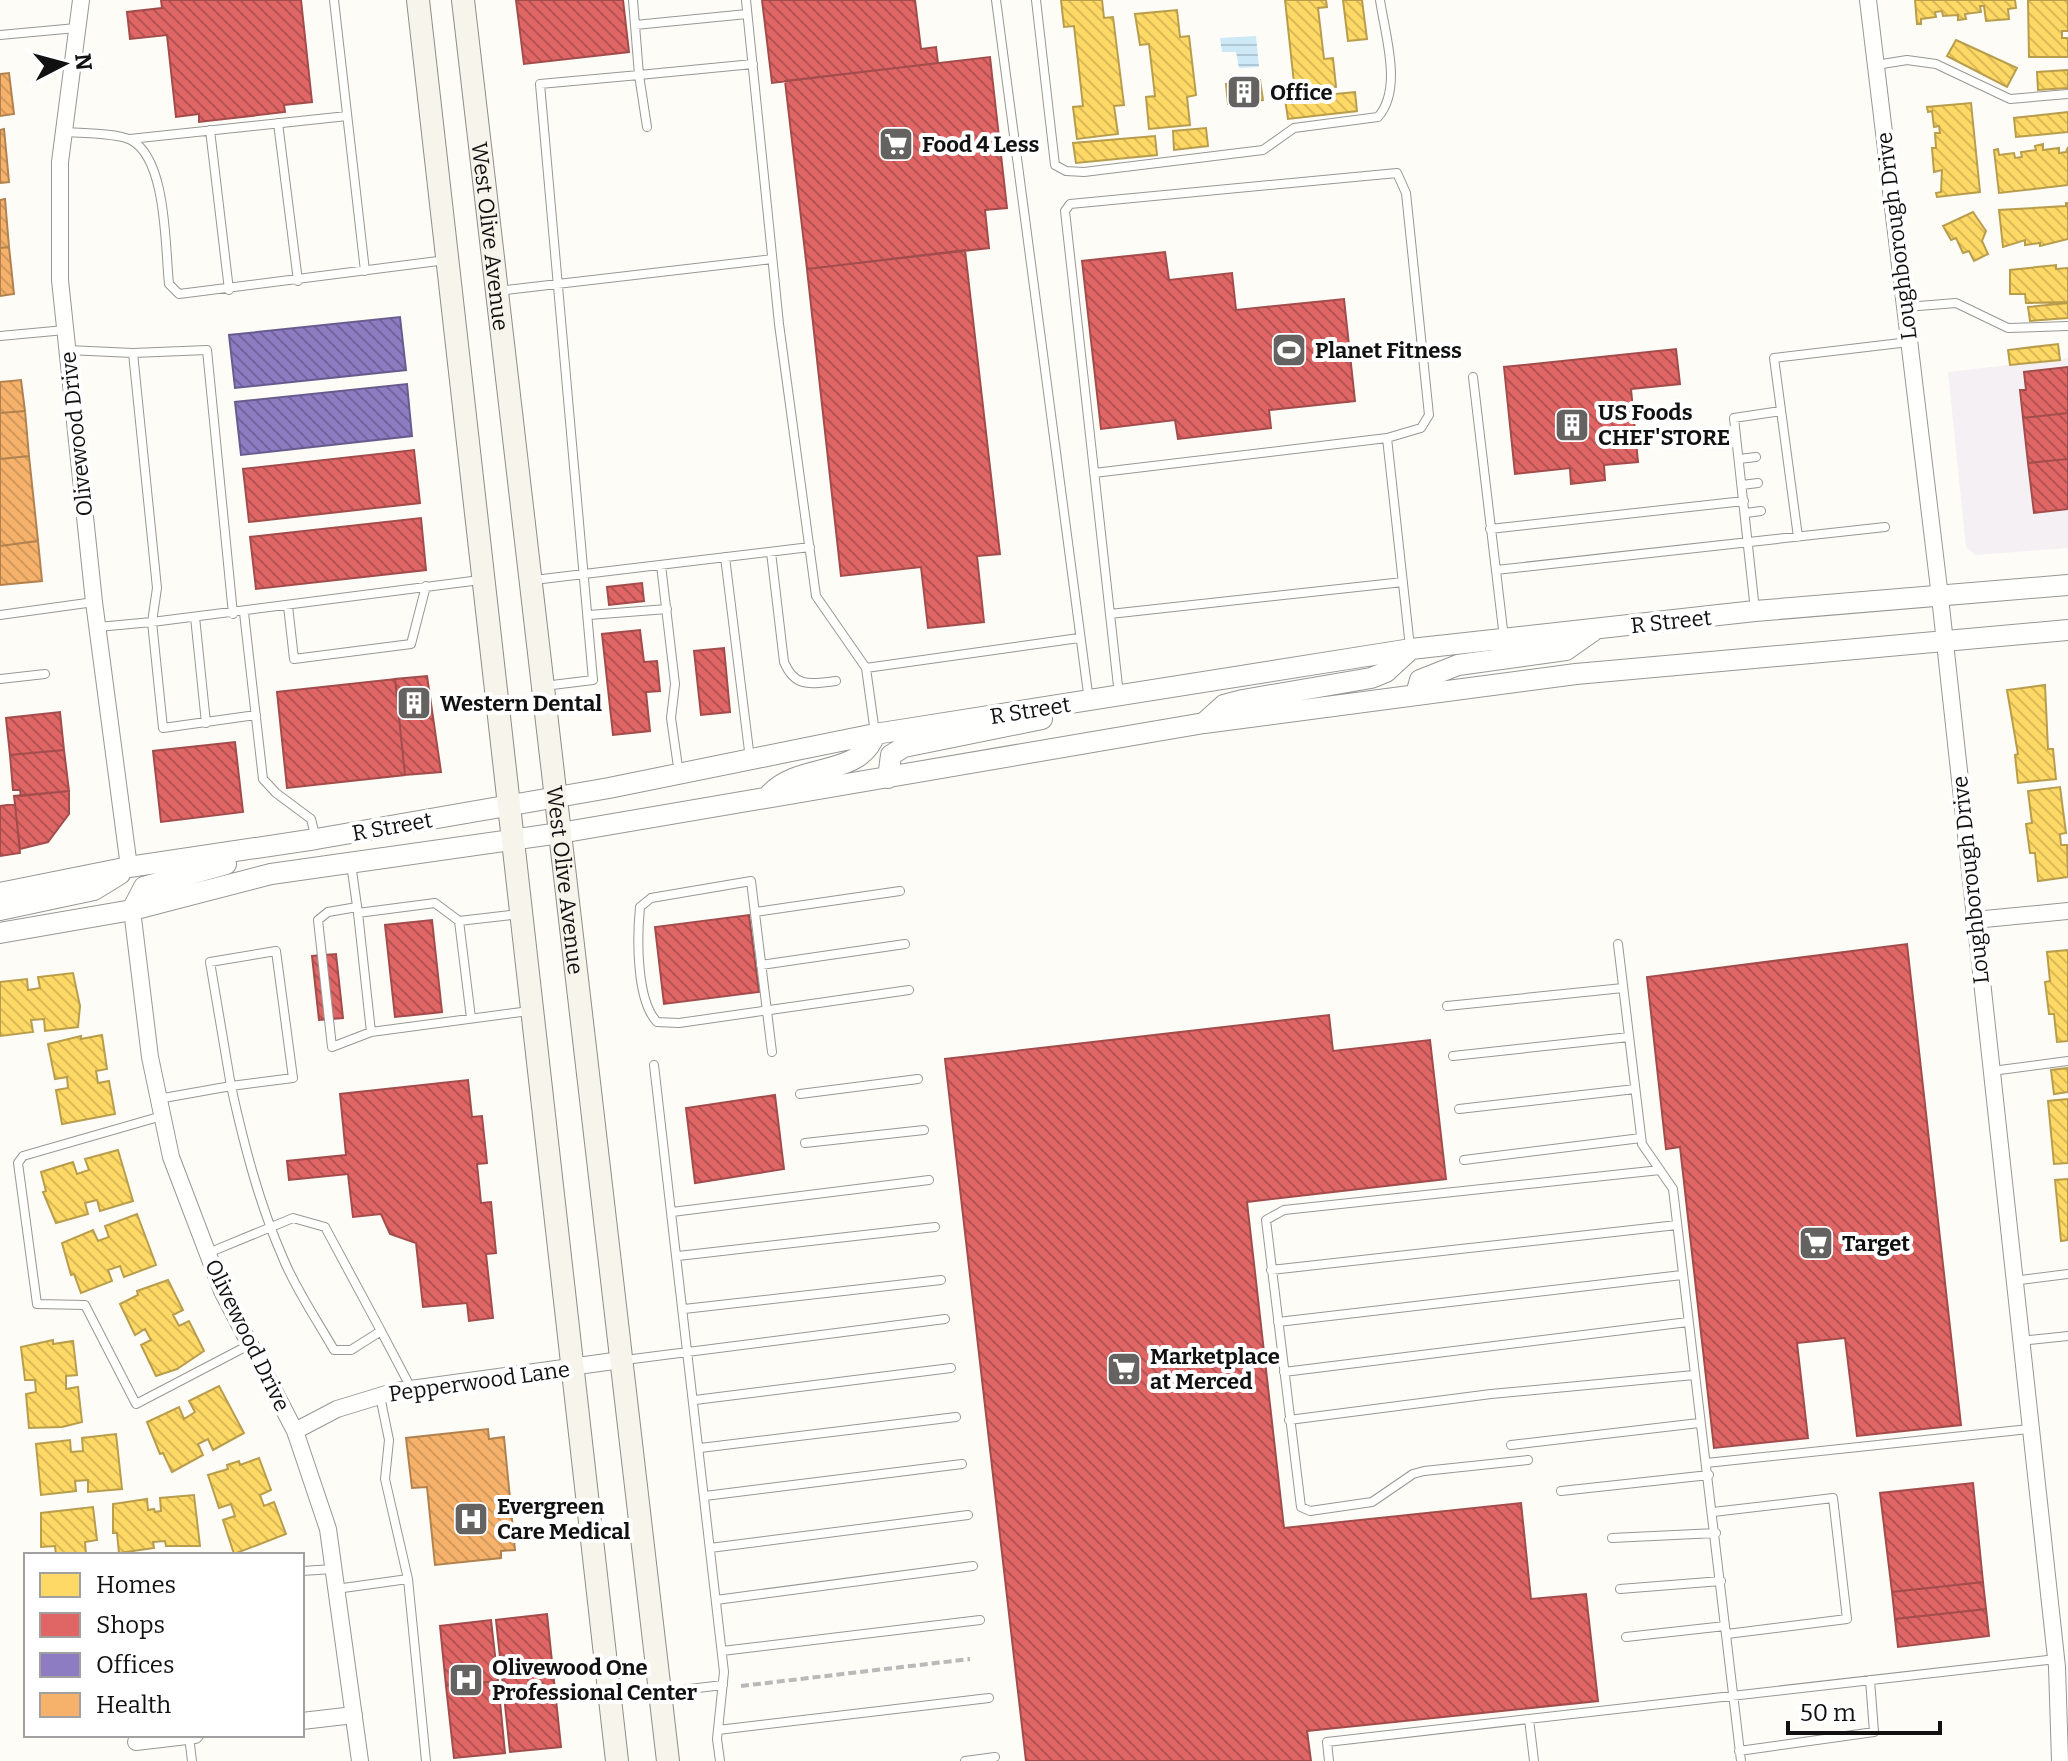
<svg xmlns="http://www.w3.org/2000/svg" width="2068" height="1761" viewBox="0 0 2068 1761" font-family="Bitter,serif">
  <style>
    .industrial { fill: #f5f0f3 }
    .water { fill: url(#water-rules) }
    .homes { fill: url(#homes-back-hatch); stroke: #b89d4c; stroke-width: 2 }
    .shops { fill: url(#shops-back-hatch); stroke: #a24c4c; stroke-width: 2 }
    .offices { fill: url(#offices-back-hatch); stroke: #685c8e; stroke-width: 2 }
    .health { fill: url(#health-back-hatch); stroke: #b18250; stroke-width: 2 }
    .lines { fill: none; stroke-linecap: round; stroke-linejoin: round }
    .service-casing { stroke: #979795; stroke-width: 10 }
    .minor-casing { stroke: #979795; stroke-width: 18 }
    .tertiary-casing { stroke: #979795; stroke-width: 22 }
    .secondary-casing { stroke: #8e8d8b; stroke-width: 24 }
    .path { stroke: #b9b9b8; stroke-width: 4; stroke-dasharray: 8 4; stroke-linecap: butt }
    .service { stroke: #fffffe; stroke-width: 8 }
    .minor { stroke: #fffffe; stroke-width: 16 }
    .tertiary { stroke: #fffffe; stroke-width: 20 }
    .secondary { stroke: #f6f4eb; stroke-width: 22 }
    .labels { text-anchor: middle; stroke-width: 8; stroke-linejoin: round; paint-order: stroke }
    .poi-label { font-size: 22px; font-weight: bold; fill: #111; stroke: #fff; text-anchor: start }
    .street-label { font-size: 22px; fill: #111; stroke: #fff }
  </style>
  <defs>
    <pattern id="water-rules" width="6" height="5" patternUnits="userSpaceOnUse" patternTransform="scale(2)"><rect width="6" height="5" fill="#cde8f7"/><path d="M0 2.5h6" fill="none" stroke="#afc6d3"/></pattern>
    <pattern id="homes-back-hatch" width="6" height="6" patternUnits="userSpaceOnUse" patternTransform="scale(2)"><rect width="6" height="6" fill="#ffd966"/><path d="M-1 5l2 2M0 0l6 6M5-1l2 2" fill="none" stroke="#dab957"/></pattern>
    <pattern id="shops-back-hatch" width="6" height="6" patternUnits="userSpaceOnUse" patternTransform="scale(2)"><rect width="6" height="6" fill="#e06666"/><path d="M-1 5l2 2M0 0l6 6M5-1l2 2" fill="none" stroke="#b45353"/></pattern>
    <pattern id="offices-back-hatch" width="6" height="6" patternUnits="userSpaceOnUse" patternTransform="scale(2)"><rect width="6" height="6" fill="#8e7cc3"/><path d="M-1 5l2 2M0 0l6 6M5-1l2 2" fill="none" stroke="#73649d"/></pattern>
    <pattern id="health-back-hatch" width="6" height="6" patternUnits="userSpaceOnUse" patternTransform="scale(2)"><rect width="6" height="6" fill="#f6b26b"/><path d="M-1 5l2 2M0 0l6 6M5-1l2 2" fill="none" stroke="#d2985c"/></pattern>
  </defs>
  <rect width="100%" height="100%" fill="#fdfcf7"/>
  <path class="industrial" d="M2068,358V548L1975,555L1966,547L1948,372Z"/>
  <path class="water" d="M1256,36L1259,67L1239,68L1236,52H1222L1220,38Z"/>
  <path class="homes" d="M1061,0H1102L1104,18L1113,17L1124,105L1114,106L1118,134L1077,139L1073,107L1083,106L1074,26L1064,27Z
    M1285,0H1326L1327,7L1318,8L1324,59L1333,58L1336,87L1295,92Z
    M1343,0H1362L1367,39L1348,41Z
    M1915,0H2015L2016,8L2008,9L2009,19L1986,21L1984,6H1980L1981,12L1965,14L1966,19L1958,20V15L1943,16L1942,11L1935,12L1936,17L1921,19V24H1917Z
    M2028,0H2068V31H2062V38H2068V57H2029Z
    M1177,10L1180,37L1189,36L1196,95L1187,97L1190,125L1149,129L1146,97L1155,96L1149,44L1140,45L1135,14Z
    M1956,40L2017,68L2007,87L1947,56Z
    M2068,70V88L2038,90L2037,72Z
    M1260,80L1263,100L1228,104L1226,84Z
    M1355,92L1357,111L1288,119L1285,99Z
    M1971,103L1980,192L1937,197L1936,193L1941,192L1942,170L1934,172L1932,148H1936L1935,133H1940L1939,126L1934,127L1932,111L1928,112L1927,107Z
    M2068,112V132L2016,137L2014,118Z
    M1206,128L1208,146L1174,150L1173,131Z
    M1155,136L1157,155L1076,163L1073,143Z
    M2043,144V150L2059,148V153L2066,152L2068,147V185L1999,193L1994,150L1998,149L1999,155L2014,153L2015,158L2022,157L2021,152L2036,150L2035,146Z
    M2066,203H2068V239L2040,246V243L2025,245V240L2003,247L1999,210L2066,206Z
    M1973,212L1986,231L1982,241L1988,254L1974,261L1969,251L1963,253L1956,238L1951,240L1943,226Z
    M2056,265V269L2068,268V302L2026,303L2025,294H2010V270Z
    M2068,303V318L2030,321L2028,307Z
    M2058,344L2060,360L2010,365L2008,350Z
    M2045,685L2048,749H2053L2056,779L2018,783L2015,755L2018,754L2007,690Z
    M2060,787L2066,833L2060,834L2061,845H2067L2068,877L2038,881L2035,853H2030L2026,824L2032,823L2028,791Z
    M2068,950V1041L2057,1042L2054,1014H2049L2045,982L2050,981L2047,952Z
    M73,973L80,1006L78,1027L45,1031L44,1019L31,1020L33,1032L0,1036V982L27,979L28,990L40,988L38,977Z
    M102,1035L107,1069L96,1071L98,1083L109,1081L115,1114L62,1124L56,1090L68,1088L67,1077L55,1079L48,1044L81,1036V1039Z
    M2068,1068V1092L2054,1094L2051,1070Z
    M2068,1099V1163L2054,1164L2048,1101Z
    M118,1150L133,1201L100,1211L97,1200L85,1203L88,1214L56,1223L43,1192L46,1191L41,1172L73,1162L77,1174L89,1170L85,1159Z
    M2068,1179V1240L2061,1241L2055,1180Z
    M137,1214L156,1265L124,1277L120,1266L108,1270L112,1281L81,1293L74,1274L71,1275L62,1243L93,1230L98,1241L109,1237L105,1226Z
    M168,1280L183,1310L173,1315L179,1326L189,1321L204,1351L177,1369L156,1376L141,1345L151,1340L145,1329L135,1335L120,1304L138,1295L137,1291Z
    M53,1340V1344L73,1341L77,1375L66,1376V1389L78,1387L82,1422L62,1427L29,1428L26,1394L36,1392L35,1380H25L21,1347Z
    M219,1386L244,1433L213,1450L208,1439L198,1444L203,1455L172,1472L163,1453L160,1454L147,1422L179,1407L184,1419L195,1412L189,1401Z
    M116,1434L122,1489L88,1492V1480L75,1481L76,1491L41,1495L36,1444L70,1440L71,1452L83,1451L82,1438Z
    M259,1458L271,1490L260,1495L264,1506L274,1502L286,1534L234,1554L223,1520L235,1516L231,1504L219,1508L208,1475L228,1469L227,1465L239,1461L240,1465Z
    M194,1495L200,1546H166L165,1541L153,1542L154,1548L119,1553L117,1533H113V1504L147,1499L148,1510L154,1509L155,1512L161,1511L160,1498Z
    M93,1507L97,1540L85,1542L86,1554L98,1555H56L55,1546L41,1547V1513Z"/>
  <path class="shops" d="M161,0H301L312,102L284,105L285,112L199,122V114L176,117L167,35L130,39L127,12L162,8Z
    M516,0H623L629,52L524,64Z
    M762,0H915L921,49L936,47L938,63L772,83Z
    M990,57L1007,208L985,210L989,248L807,269L785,81Z
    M965,250L1000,554L977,556L984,622L928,628L921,567L841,576L807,269Z
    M1165,252L1169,280L1232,273L1236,310L1344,299L1355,401L1269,410L1271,428L1178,439L1175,420L1101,429L1082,261Z
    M1676,349L1680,384L1631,389L1638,462L1604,465L1605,480L1571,484L1570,468L1515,474L1504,367Z
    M2068,367V413L2023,418L2020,390H2026L2024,372Z
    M2068,413V459L2028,463L2023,418Z
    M414,450L420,503L249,522L243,469Z
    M2068,459V509L2034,513L2028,463Z
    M421,518L426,570L256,589L250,537Z
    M642,583L644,601L609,605L607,587Z
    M640,630L644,662L657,661L660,691L646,692L650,731L613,735L602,634Z
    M724,648L730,712L701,715L694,651Z
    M427,676L441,772L405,775L395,679Z
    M395,679L405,775L287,788L277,692Z
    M60,712L64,750L10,755L6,718Z
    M235,742L243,812L161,822L153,751Z
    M64,750L69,791L21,796L20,790H13L10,755Z
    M69,791V814L48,842L20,849L14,796Z
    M15,804L20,853L0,856V806Z
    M749,915L759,992L664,1004L655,927Z
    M432,920L442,1012L395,1017L385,925Z
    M1907,944L1961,1425L1857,1436L1845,1338L1797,1343L1808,1438L1714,1448L1680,1147L1666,1149L1647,977Z
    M336,954L343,1018L319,1020L312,956Z
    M1329,1015L1333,1051L1430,1040L1446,1179L1247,1202L1284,1528L1521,1503L1531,1599L1586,1594L1598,1701L1307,1731L1311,1761H1026L945,1059Z
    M468,1080L472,1117L482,1116L487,1163L477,1164L481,1203L491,1202L496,1253L486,1254L493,1318L469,1321L467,1303L423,1307L416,1243L390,1234L381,1214L353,1217L348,1174L289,1180L287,1161L346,1155L340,1094Z
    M775,1095L784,1169L695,1183L686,1108Z
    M1973,1483L1983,1582L1892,1592L1880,1493Z
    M1983,1582L1986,1609L1895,1619L1892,1592Z
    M1986,1609L1989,1636L1898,1647L1895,1619Z
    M547,1614L561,1747L510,1752L496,1620Z
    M491,1620L498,1681L446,1686L440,1626Z
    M498,1681L505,1753L454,1758L446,1686Z"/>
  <path class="offices" d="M400,317L406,370L235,388L229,335Z
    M407,384L412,436L241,455L235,402Z"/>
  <path class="health" d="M9,73L14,114L0,116V74Z
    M4,129L9,182L0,183V130Z
    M5,199L9,247L0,248V200Z
    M9,247L14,294L0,296V248Z
    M21,380L25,411L0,413V382Z
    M25,411L29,456L0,459V413Z
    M29,456L38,541L0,546V459Z
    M38,541L42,581L0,585V546Z
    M488,1429L489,1439L504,1437L515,1550L501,1551V1558L435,1565L427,1487L412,1488L406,1438Z"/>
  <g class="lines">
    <g class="service-casing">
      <path id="service" d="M334,0L365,271
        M746,0L779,324L816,596L866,668L875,733
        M996,0L1089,701
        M1036,0L1055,165L1066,171L1084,172L1263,150L1294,128L1378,117C1403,89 1385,35 1380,0
        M635,25L747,14
        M0,35L76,28
        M1876,65L1907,60L1936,64L2010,99L2068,94
        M278,123L298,281
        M647,127L639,75L753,64
        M210,130L229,290
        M63,132C80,133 118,133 131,140C167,159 165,247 169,284L179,294L446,260
        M130,139L347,116
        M498,291L772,259
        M1906,307L1956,303L2008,328L2068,326
        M0,336L65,330
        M68,350L133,353L157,588L152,622L98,627
        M133,353L207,350L233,614
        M1473,377L1504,638
        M1739,459L1756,457
        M1094,473L1387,438
        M1742,485L1758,483
        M1746,513L1761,511
        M1490,529L1744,501
        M1798,537L1774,358L1909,342
        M771,552L784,662C795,688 810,684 836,681
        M725,557L750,759
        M661,565L675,684L671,718L679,774
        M1496,570L1885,527
        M534,580L810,547
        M288,606L294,659L411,644L426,586
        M1755,610L1734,418L1781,411
        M244,613L263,779L276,793L311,819L316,839
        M1110,614L1403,582
        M0,615L94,602
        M589,615L667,609
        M195,617L206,723
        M866,668L1079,638
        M0,679L45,674
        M544,686L593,680L540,84L639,75L633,0
        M1119,695L1065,211L1070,204L1397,173L1406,193L1429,415L1421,428L1387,438L1410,647
        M256,715L163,728L152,622L480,580
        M351,864L358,913L435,903L459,921L520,914
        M357,907L328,912L318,920L332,1047L371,1032
        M755,912L900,891
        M358,913L371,1032L529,1011
        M459,921L471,1018
        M1618,944L1642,1144L1673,1189L1741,1761
        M276,951L293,1078L231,1086L210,962Z
        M761,965L905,944
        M1447,1006L1623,988
        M772,1052C765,995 758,938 751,881L651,898L640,907C637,937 636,1000 657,1022L679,1023L909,990
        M1453,1056L1629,1037
        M654,1065L724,1672L717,1739L720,1761
        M1992,1071L2068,1061
        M800,1094L918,1079
        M158,1099L231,1086C244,1145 259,1203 283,1258C296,1290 317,1320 334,1350H351L381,1331L325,1227L293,1218L208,1253
        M1459,1109L1635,1089
        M162,1116L23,1156L18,1163L37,1304L85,1305L136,1404L249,1345
        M805,1143L924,1130
        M1464,1160L1641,1138
        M672,1212L929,1180
        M678,1256L935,1227
        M1271,1270L1677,1225
        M2013,1281L2068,1274
        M684,1309L941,1280
        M1278,1322L1682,1275
        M381,1331L411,1388
        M2019,1341L2068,1336
        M625,1360L945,1319
        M1284,1372L1688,1322
        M380,1396L389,1440L385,1479L408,1579L426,1761
        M695,1400L951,1368
        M1289,1420L1491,1394L1694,1375
        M1511,1445L1699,1423
        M700,1448L956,1417
        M1528,1460L1424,1471L1413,1474L1372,1502L1310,1511L1301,1507L1266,1220L1284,1210L1660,1170
        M1706,1463L2029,1429
        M1561,1491L1709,1475
        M705,1496L962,1464
        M1713,1512L1833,1498L1847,1619L1727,1634
        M1612,1538L1716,1533
        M710,1548L968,1515
        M302,1571L333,1569
        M336,1589L408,1579
        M1620,1589L1721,1581
        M716,1600L973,1566
        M1626,1637L1725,1626
        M722,1651L980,1620
        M664,1692L723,1685
        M1529,1719L1534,1761
        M718,1730L989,1698
        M189,1736L192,1761
        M1739,1751L1874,1732L1870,1680
        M965,1761L995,1757
        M1329,1761L1327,1742L2056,1659"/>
    </g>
    <g class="minor-casing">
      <path id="minor" d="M81,0L60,162V280L94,602L129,867
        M1868,0L1940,597L2057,1667L2060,1761
        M132,910L150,1057L171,1157L222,1291L295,1431L328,1529L360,1761
        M1974,920L2068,911
        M295,1431L337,1409L396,1391L621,1360
        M302,1721L354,1715
        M136,1742L195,1735"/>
    </g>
    <g class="tertiary-casing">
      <path id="tertiary" d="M1416,694L1420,680L1458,665L1566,650L1593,631
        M1204,723L1224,705L1243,700L1371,678L1386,672L1411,649
        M888,778L891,755L904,747L1042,719
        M770,794C799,762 861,778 875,734
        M0,893L129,867L316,839L609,788L875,734L1411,649L1755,611L2068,585
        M0,910L94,890L120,874
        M132,910L144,887L226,864
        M0,933L132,910L271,874L560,833L1204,723L1576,674L2068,630"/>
    </g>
    <g class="secondary-casing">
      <g id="secondary">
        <path d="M418,0L617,1761"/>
        <path id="s1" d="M463,0L668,1761"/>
      </g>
    </g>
    <path class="path" d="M741,1686L970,1659"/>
    <use href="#service" class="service"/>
    <use href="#minor" class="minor"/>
    <use href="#tertiary" class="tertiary"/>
    <use href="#secondary" class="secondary"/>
  </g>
  <defs>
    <g id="building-square" transform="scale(1.8)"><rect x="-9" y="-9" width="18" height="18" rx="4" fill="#646362" stroke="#fff"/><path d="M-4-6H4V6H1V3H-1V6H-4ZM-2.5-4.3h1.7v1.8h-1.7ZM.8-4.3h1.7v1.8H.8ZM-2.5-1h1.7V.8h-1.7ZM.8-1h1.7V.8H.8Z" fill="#fff"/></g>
    <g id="supermarket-square" transform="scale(1.8)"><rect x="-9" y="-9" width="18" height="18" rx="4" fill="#646362" stroke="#fff"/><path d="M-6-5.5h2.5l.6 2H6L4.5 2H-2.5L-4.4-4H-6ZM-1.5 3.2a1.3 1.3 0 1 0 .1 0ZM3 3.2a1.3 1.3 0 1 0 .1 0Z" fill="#fff"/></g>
    <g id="stadium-square" transform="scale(1.8)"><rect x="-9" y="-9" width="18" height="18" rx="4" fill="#646362" stroke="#fff"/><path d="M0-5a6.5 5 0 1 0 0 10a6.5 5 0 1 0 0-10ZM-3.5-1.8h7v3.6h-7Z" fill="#fff"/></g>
    <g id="hospital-square" transform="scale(1.8)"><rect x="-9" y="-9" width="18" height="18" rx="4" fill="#646362" stroke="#fff"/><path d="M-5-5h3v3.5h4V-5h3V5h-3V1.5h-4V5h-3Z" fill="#fff"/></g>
  </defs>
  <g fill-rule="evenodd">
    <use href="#building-square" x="1244" y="92"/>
    <use href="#supermarket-square" x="896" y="144"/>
    <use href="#stadium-square" x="1289" y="350"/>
    <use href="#building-square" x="1572" y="425"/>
    <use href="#building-square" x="414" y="703"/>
    <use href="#supermarket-square" x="1816" y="1243"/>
    <use href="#supermarket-square" x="1124" y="1369"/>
    <use href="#hospital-square" x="471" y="1519"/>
    <use href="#hospital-square" x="466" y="1680"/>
  </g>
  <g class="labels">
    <g class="poi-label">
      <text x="1270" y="100">Office</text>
      <text x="922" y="152">Food 4 Less</text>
      <text x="1315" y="358">Planet Fitness</text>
      <text x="1598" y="420">US Foods<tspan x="1598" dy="25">CHEF'STORE</tspan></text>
      <text x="440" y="711">Western Dental</text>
      <text x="1842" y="1251">Target</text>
      <text x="1150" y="1364">Marketplace<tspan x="1150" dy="25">at Merced</tspan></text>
      <text x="497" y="1514">Evergreen<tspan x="497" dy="25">Care Medical</tspan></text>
      <text x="492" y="1675">Olivewood One<tspan x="492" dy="25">Professional Center</tspan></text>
    </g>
    <g class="street-label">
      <text transform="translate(1896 236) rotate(-97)" y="8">Loughborough Drive</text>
      <text dy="8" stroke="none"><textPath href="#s1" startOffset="238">West Olive Avenue</textPath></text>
      <text transform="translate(76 434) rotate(-96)" y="8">Olivewood Drive</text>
      <text transform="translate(1671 621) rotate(-6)" y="8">R Street</text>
      <text transform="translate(1030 710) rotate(-9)" y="8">R Street</text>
      <text transform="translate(392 826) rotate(-10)" y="8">R Street</text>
      <text dy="8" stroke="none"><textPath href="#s1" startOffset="886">West Olive Avenue</textPath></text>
      <text transform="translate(1970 880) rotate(-96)" y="8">Loughborough Drive</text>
      <text transform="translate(248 1335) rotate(64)" y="8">Olivewood Drive</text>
      <text transform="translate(479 1381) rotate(-8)" y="8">Pepperwood Lane</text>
    </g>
  </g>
  <rect x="24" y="1553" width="280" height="184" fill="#ffffff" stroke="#a0a0a0" stroke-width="2"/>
  <rect x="40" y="1573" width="40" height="24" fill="#ffd966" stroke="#a0a0a0" stroke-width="2"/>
  <text x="96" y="1593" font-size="24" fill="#111111">Homes</text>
  <rect x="40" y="1613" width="40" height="24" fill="#e06666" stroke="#a0a0a0" stroke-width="2"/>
  <text x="96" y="1633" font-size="24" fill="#111111">Shops</text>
  <rect x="40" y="1653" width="40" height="24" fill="#8e7cc3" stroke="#a0a0a0" stroke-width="2"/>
  <text x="96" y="1673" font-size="24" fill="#111111">Offices</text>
  <rect x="40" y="1693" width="40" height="24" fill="#f6b26b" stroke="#a0a0a0" stroke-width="2"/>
  <text x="96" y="1713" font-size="24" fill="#111111">Health</text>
  <g transform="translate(64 64) rotate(84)" stroke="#ffffff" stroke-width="6" paint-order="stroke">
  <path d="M0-6L14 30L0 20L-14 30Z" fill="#111111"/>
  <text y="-12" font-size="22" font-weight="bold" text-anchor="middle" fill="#111111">N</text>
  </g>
  <path d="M1788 1721v12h152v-12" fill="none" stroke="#111111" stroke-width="4"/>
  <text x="1800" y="1721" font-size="24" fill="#111111" stroke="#ffffff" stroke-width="6" paint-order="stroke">50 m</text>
</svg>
